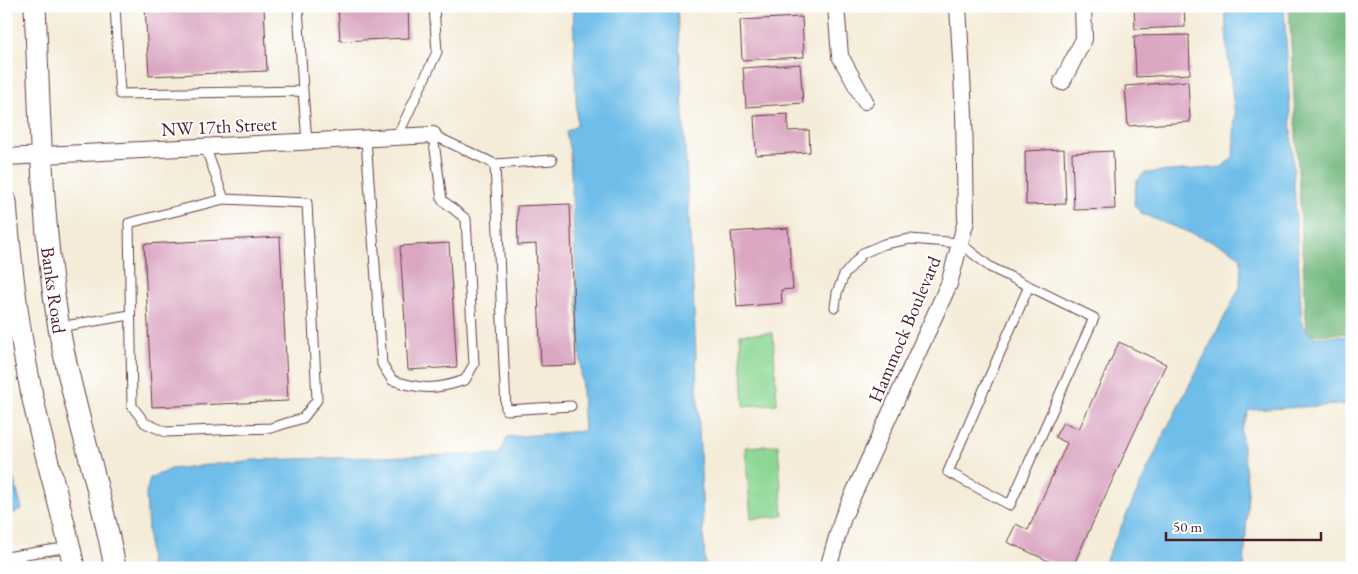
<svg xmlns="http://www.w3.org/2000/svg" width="1358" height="574" viewBox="0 0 1358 574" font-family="'EB Garamond',serif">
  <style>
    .green { fill: #8dd794; stroke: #6c7b60 }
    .forest { fill: #72b87e; stroke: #5e6c54 }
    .water { fill: #6ebee9; stroke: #5c6e8a }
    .building { fill: #daa6c1 }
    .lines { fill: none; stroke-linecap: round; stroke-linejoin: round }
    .service-casing { stroke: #643e45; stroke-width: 11 }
    .minor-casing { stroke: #643e45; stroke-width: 18 }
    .tertiary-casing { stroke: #643e45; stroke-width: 23 }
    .service { stroke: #fff; stroke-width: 9 }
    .minor { stroke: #fff; stroke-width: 16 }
    .tertiary { stroke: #fff; stroke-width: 21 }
    .labels { text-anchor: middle; stroke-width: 4; stroke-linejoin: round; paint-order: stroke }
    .street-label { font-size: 19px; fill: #4a1f2b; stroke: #fff }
  </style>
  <rect width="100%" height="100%" fill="#fff"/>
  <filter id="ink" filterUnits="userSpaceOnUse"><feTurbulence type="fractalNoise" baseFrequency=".02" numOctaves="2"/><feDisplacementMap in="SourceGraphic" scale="10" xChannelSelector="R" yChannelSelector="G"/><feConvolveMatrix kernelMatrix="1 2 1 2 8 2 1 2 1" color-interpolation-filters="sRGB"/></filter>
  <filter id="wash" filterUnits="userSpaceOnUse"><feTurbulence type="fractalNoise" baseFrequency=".0096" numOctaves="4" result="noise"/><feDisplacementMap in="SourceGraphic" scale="20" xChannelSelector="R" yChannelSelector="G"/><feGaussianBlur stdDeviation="1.12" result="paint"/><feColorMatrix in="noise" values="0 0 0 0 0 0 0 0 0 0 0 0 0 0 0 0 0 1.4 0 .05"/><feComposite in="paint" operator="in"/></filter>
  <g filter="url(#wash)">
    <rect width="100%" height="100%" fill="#f4ecd8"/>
    <path class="green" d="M773,333L777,404L744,406L740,334Z
      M778,445L783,516L751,519L745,447Z"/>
    <path class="forest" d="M1289,6H1352V333L1307,335Z"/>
    <path class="water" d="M573,6H677L693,286L705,568H150L146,494L150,478L171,469L254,460L501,454L507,437L584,431L570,153L566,132L577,125Z
      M1225,6H1284L1302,324L1313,337L1352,336V404L1249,410L1241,430L1248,492L1244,568H1102L1164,434L1240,287L1241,257L1226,247L1142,214L1134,205L1136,182L1144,173L1222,167L1233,157L1235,116L1227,47Z
      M6,477H13L22,509L6,517Z"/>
    <g id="blocks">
      <path class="building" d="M145,6H264L267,71L149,76Z
        M338,6H408L409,38L340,41Z
        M738,6H801V10L738,12Z
        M1134,6H1184L1185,27L1135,29Z
        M802,17L804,57L742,60L740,20Z
        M1189,35L1190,74L1136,77L1134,36Z
        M800,64L803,103L746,107L743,68Z
        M1188,81L1190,122L1128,126L1125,86Z
        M788,114V131L809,130L810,152L756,155L754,116Z
        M1064,149L1066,204L1026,205L1025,151Z
        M1113,151L1115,209L1074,210L1072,153Z
        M570,204L576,365L541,366L536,244L518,245L517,206Z
        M788,228L793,289L781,290L782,303L737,307L731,232Z
        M280,237L288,401L152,407L144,244Z
        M449,243L457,367L408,370L400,246Z
        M1119,342L1166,364L1072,568H1064L1007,542L1016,524L1028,530L1067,443L1055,437L1063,422L1079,429Z"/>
    </g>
  </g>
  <g filter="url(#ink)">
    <use href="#blocks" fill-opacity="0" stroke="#643e45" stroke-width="1"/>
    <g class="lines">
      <g class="service-casing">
        <path id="service" d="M115,6L120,94L303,91L298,6
          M303,91L307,142
          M433,135L495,164L506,410L571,406
          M397,137L437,52L434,6
          M366,139L382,364L392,380C422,390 436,390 465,380L474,364L466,219L442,200L433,135
          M205,146L224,199L307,203L317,400L303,418L271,428L166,432L145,423L132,406L129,223L224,199
          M495,164L552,160
          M835,307L837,293L844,275L863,253L884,244L910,239L960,243L990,267L1094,318L1010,505L948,472L1029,286
          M59,327L130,315
          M21,555L22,568
          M6,557L70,547"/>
      </g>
      <g class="minor-casing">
        <path id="minor" d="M836,6L840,56L865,101
          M1062,82L1084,39L1083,6
          M6,157L433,135
          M828,568L843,517L949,284L966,221L964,113L958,6"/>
      </g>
      <g class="tertiary-casing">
        <path id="tertiary" d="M35,6C40,113 41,222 59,328C73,409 101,487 115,568
          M6,202C11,273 20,343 36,413C47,465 64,515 74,568"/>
      </g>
      <use href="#service" class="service"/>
      <use href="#minor" class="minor"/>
      <use href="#tertiary" class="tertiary"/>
    </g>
  </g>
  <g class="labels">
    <g class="street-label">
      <text transform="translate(219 126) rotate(-3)" y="7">NW 17th Street</text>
      <text transform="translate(54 290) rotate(82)" y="7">Banks Road</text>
      <text transform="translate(904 329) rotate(-67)" y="7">Hammock Boulevard</text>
    </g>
  </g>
  <rect width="1358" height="574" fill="none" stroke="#fff" stroke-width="25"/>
  <path d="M1166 532v8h155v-8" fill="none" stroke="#4a1f2b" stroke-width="2.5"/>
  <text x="1173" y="532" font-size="15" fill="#4a1f2b" stroke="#ffffff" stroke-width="4" paint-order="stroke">50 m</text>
</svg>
